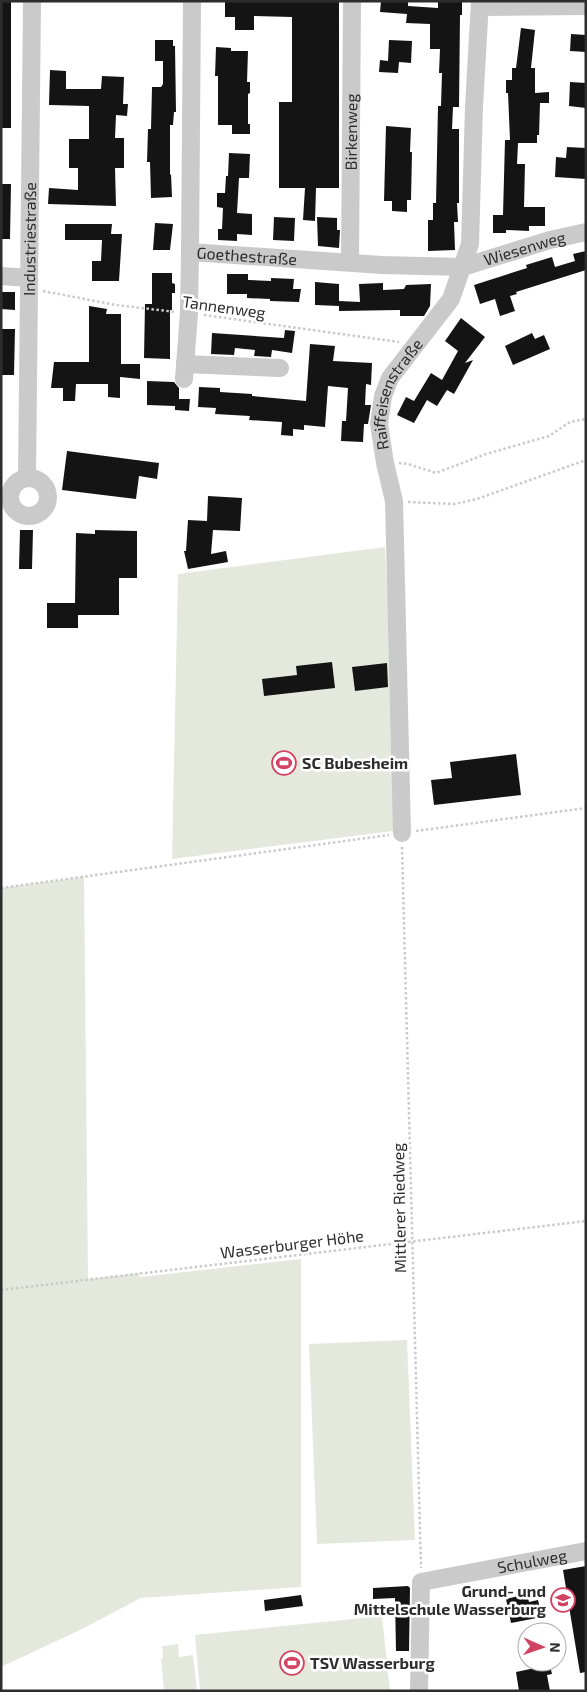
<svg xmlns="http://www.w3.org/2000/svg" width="587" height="1692" viewBox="0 0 587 1692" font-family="'Exo 2',sans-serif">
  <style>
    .green { fill: #e5e9dd }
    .building { fill: #141414 }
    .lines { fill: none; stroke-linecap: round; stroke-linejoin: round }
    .path { stroke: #cacaca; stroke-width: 2.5; stroke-dasharray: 2.5 2.5; stroke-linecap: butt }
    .minor { stroke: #cacaca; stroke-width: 18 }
    .labels { text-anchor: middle; stroke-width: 5; stroke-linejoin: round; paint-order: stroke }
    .street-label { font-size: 16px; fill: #2d2d2d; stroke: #fff }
    .poi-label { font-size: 16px; font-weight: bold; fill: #2d2d2d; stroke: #fff; text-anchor: start }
  </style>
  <rect width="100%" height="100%" fill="#fff"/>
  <path class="green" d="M385,547L393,695V831L172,859L178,574Z
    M84,877L88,1279L139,1273L140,1277L301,1259V1587L141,1598L80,1630L1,1667V888Z
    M407,1340L415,1540L317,1544L309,1344Z
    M382,1616L390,1691H200L195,1635Z
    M178,1644L179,1657L193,1655L197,1691H164L161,1659L163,1658L162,1646Z"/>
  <path class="building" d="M1,1H11V128H1Z
    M225,1H339V188H316L315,221L303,220L305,188H279V102H292V17L254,16V30H235V17H225Z
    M381,1H408V6L438,8V1H462V15H460L459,107H453L452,129H459V203H457L458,222H454L455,250L428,251V220H433V203H436L438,106H441L442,73H439L440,49H430V24L406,23L407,14L380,12Z
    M521,28L535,30L531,68H535V93L549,92V103H540L539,135H537V143H518L517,164H525L524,207H545V226H529V231L506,230V233H493V215H503L505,140H510L508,93H506V80H512V68H516Z
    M571,34L586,35V52L570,51Z
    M155,40H173V46H175L176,112H174L173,125H170V175L171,174L172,197L151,198L150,162H147L148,129H151L152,87H161L163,84V61H155Z
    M389,40L412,41L411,63L399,62L398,73L379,72L380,60L388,61Z
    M216,47L231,48V51H248L247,82H250V93L248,94V124H250V134H232V125H218V76H215Z
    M50,70L66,71V89H101L102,76L124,77L123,104H128L127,116L116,115L115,138H124V168H115L116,206L48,204L49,188L78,190V168H69V139H89V106L49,105Z
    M570,82L586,83V108L569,106Z
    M386,126L411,128L410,152H412L411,200H407V212L392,211V201H384Z
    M567,147L586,148V179L555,177L556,157L566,158Z
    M229,153L250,154L249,178H239L237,213L252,214V235L237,234V241L218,240V229H222L223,208L217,207V193H225L226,176H228Z
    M1,184H11L10,239H1Z
    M274,217L295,218L294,241L273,240Z
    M317,217L337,218V230H340L339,248L318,246Z
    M155,223L173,224L170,250H153Z
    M65,224H112L111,234H122L119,281H92V261H101L102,240H65Z
    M586,251V270L516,292L517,294L510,296L515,311L500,316L495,299L480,304L474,285L527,268L526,265L552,257L555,267L575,261L573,254Z
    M152,273H172V283L175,284V293H172V310H170V359L144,358L145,304H152Z
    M227,274H248V280L271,281V278L294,279L293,289H301L299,302L270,301V299L247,298V294H227Z
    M315,282L339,284V301L360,302L359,284L383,283V290L404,289L406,285L431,284L430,306L424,316H400V310L339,311V306L315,305Z
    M1,292H15V310L1,309Z
    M89,306L107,309L106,314H121V364H140V379L120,377V398L108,397V384H76L75,401H63V388H51L54,362H89Z
    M461,318L485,337L465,363L473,360L454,394L447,390L437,406L427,400L414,423L397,415L406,397L414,401L431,373L442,380L458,351L445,341Z
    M1,329H15L14,375H1Z
    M285,330L295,331L292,353L272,350L271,357L254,356L255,350L235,348L234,355L211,354L212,333L284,338Z
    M532,333L535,339L544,335L550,349L513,365L505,346Z
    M310,344L335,346L333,361L372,363L371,385L366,384L365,405H371L368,424H364L363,442L341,441L342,421H346L348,388L328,386L325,427L304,425V430L293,429V436L281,435L282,422L249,420L250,416L215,414L216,408L198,407L199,387L220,388V392L252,394V396L306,401Z
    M147,381L174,382L179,388V399H190L189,411L175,410V406L147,405Z
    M67,451L159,463L157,479L139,476L136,499L62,490Z
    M208,496L242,498L240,531L213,530L211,554L226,551L228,562L188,569L184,551H186L188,520L207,521Z
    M20,530H33L32,569H19Z
    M95,530L137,531V578H119V615H78V628H47V603H75L76,533L95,534Z
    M332,662L335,688L264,696L262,679L297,675L296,666Z
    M387,663L388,687L355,691L352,667Z
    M516,754L521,795L434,805L431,780L452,778L450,762Z
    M586,1566V1672L580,1673L563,1570Z
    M408,1586L410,1588L409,1651H396L395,1598L373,1599V1588Z
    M527,1594L529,1602L538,1600L542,1617L511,1623L506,1599Z
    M301,1595L303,1606L265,1611L264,1600Z
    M534,1662H549L552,1674L547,1675L550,1691H519L516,1672L535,1668Z"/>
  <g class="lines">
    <path class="path" d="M43,291L116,305L176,312
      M204,315L399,342
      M399,463L408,464L436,473L486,454L549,436L570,422L586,419
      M408,502L455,504L477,499L586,460
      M416,831L586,808
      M402,847L421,1568
      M1,888L389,835
      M1,1290L586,1221"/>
    <g class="minor">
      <path id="s1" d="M192,1L190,252L382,265L463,267L550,240L586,232"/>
      <path d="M480,7L586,6"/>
      <path id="s2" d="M350,262L352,1"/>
      <path d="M1,276L29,278"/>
      <path d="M185,364L280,368"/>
      <path d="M184,379L189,313L190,252"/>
      <circle cx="29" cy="497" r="19"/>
      <path id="s3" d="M27,478L32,1"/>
      <path id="s4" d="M402,833L394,501L385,463L379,424L383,396L390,378L451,299L470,244L474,107L480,1"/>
      <path id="s5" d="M419,1691L421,1582L586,1551"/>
    </g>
  </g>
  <defs>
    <g id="stadium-ring" transform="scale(1.25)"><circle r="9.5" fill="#fff" stroke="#d14362" stroke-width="1.5"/><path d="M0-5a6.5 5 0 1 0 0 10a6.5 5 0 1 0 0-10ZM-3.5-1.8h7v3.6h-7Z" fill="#d14362"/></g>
    <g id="school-ring" transform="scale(1.25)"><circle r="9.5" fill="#fff" stroke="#d14362" stroke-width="1.5"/><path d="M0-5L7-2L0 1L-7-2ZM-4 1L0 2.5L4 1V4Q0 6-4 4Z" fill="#d14362"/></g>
  </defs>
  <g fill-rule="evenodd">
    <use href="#stadium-ring" x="284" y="763"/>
    <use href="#school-ring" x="563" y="1600"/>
    <use href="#stadium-ring" x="292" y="1663"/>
  </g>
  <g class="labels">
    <g class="street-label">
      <text dy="6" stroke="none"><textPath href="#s2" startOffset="130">Birkenweg</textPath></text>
      <text dy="6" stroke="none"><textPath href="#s3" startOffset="239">Industriestraße</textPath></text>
      <text dy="6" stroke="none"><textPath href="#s1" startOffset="589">Wiesenweg</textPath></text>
      <text dy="6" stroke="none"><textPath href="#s1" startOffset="308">Goethestraße</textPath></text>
      <text transform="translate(224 307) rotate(8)" y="6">Tannenweg</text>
      <text dy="6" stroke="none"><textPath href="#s4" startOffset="445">Raiffeisenstraße</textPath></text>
      <text transform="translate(399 1208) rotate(-91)" y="6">Mittlerer Riedweg</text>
      <text transform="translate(292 1244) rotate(-7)" y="6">Wasserburger Höhe</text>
      <text dy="6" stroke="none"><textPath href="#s5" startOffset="222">Schulweg</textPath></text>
    </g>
    <g class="poi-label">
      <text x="302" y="769">SC Bubesheim</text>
      <text x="546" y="1597" text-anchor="end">Grund- und<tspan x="546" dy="18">Mittelschule Wasserburg</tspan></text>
      <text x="310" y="1669">TSV Wasserburg</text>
    </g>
  </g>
  <rect width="587" height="1692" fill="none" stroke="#2d2d2d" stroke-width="5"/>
  <g transform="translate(542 1647) rotate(92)"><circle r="24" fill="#ffffff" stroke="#ababab"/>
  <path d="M0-4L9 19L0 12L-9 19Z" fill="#d14362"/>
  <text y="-8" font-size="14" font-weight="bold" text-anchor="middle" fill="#2d2d2d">N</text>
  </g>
</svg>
